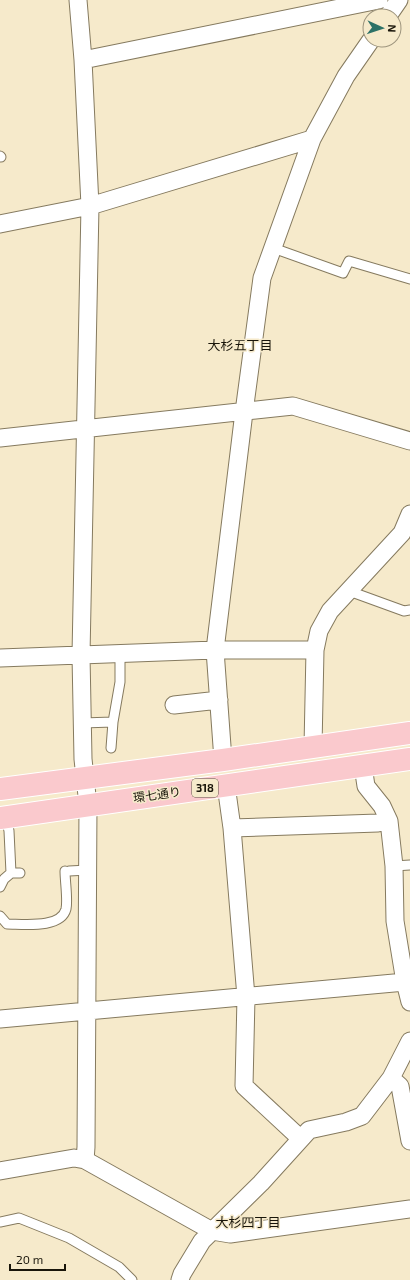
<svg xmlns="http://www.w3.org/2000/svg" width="410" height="1280" viewBox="0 0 410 1280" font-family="'Exo 2','Noto Sans JP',sans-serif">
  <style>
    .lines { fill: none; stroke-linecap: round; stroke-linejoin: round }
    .service-casing { stroke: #857a5f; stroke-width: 11 }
    .minor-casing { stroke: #857a5f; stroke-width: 19 }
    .primary-casing { stroke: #fff; stroke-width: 24 }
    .service { stroke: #fff; stroke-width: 9 }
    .minor { stroke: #fff; stroke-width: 17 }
    .primary { stroke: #fac9cd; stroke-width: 22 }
    .labels { text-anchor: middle; stroke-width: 3; stroke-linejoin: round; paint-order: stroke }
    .shield { fill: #f6eacb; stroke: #5b5544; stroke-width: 1 }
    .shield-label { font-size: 11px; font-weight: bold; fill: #19150a }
    .street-label { font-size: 12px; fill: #19150a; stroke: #f6eacb }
    .neighbourhood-label { font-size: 13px; fill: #19150a; stroke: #f6eacb }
  </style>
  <rect width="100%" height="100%" fill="#f6eacb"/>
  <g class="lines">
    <g class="service-casing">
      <path id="service" d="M0,156L1,157
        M273,248L343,273L349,261L410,279
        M349,591L404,611L410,610
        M82,723L113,722
        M111,748L113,722L120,682V653
        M6,817L9,831L11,873H20
        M394,866L410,865
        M69,871L88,870
        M0,887L4,879L11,873
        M0,916L7,924C23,924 61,929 66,909C68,900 65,881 65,871
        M0,1222L19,1218L69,1238L119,1267L132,1280"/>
    </g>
    <g class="minor-casing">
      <path id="minor" d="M388,16L399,0
        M83,60L379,0
        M0,224L90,206L312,139
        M0,438L293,406L410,441
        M0,658L215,650H315
        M174,705L219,700
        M313,747L315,650L319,631L330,611L402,533L410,514
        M223,760L215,650L244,412L262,278L312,139L346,76L371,40
        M363,766L366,786L382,806L389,821L394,866L395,921L405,982L410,1002
        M226,785L232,828L246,997L244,1086L301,1139
        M232,828L378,823L389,821
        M0,1019L405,982
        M391,1078L400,1086L410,1141
        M85,1160L212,1231L230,1234L410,1209
        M0,1171L74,1158L85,1160L86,1147L88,805L83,759L81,655L90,206L83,60L78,0
        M180,1280L182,1274L202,1241L261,1183L309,1130L346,1122L362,1116L391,1078L410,1041"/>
    </g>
    <g class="primary-casing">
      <path id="primary" d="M0,789L223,760L410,733
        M0,818L410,759"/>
    </g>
    <use href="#service" class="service"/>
    <use href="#minor" class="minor"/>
    <use href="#primary" class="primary"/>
  </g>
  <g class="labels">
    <rect class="shield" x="192" y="779" width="26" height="18" rx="3"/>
    <g class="shield-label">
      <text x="205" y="792">318</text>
    </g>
    <g class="street-label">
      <text transform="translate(157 795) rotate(-8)" y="4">環七通り</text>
    </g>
    <g class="neighbourhood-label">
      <text x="240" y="350">大杉五丁目</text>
      <text x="248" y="1227">大杉四丁目</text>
    </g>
  </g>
  <g transform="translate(382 28) rotate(93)"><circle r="19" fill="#f6eacb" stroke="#9e957e"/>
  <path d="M0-3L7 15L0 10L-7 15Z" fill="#2d7267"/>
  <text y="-6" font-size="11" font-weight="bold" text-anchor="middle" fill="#19150a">N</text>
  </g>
  <path d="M10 1264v6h55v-6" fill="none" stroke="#19150a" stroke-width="2"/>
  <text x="16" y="1264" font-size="12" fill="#19150a" stroke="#f6eacb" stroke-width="3" paint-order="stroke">20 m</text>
</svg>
